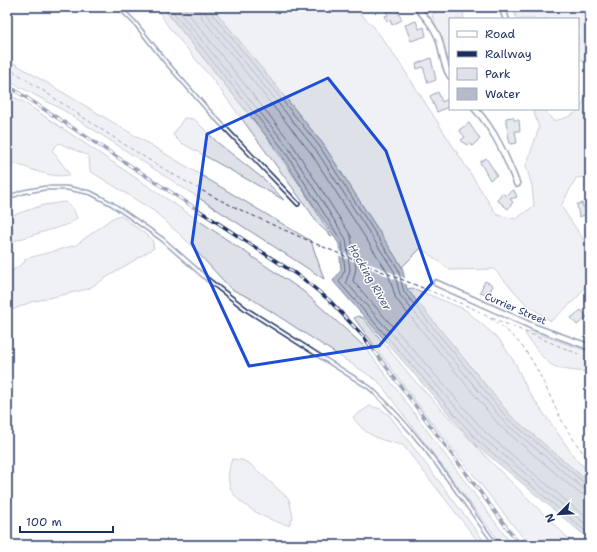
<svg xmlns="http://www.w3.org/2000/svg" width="597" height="552" viewBox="0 0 597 552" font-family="'Shantell Sans',sans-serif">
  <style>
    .green { fill: #dee1e7; stroke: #7c88a2 }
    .water { fill: #b5bbca; stroke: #77839f }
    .pier { fill: #fff }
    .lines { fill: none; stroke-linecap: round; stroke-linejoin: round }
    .shore { stroke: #596789; stroke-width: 1 }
    .building { fill: #caceda; stroke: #1b2f5e }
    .service-casing { stroke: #1b2f5e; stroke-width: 5.5 }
    .minor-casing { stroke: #1b2f5e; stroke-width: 8 }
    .path { stroke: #1b2f5e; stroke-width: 1; stroke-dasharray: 4 3; stroke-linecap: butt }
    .service { stroke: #fff; stroke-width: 2.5 }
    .minor { stroke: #fff; stroke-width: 5 }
    .rail-casing { stroke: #1b2f5e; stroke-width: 3.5 }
    .rail { stroke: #fff; stroke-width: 2; stroke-dasharray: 6; stroke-linecap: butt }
    .marked { fill: none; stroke: #1d4ed8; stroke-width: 3; stroke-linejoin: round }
    .labels { text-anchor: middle; stroke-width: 3; stroke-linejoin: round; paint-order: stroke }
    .street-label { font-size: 10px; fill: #1b2f5e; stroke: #fff }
    .water-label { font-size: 11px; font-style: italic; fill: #49597e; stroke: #fff }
  </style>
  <rect width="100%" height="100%" fill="#fff"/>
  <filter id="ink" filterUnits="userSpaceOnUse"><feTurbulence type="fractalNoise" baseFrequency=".025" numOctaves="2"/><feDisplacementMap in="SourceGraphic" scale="8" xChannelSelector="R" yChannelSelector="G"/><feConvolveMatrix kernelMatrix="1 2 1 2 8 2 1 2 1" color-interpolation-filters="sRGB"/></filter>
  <g filter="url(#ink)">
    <path class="green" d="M156,7H162L267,137L302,188L332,237L317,223L311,213L214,81L168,26Z
      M212,7H353L374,27L401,65L497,215L516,219L534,206L532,186L526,166L539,128L533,109H544L553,121C578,116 580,111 590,88V177L576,178L561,206L589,248L588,283L576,299L551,321L526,304L494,269L450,270L421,248L402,267L323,144Z
      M442,7H466L463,13L464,19H450L449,62L432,15Z
      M512,7H590V75L586,63L578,58V19H517Z
      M7,59L311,241L324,279L63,110L7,80Z
      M7,94L22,101L303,291L365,347L512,545H502L378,381L252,299L231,289L187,241L154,211L90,171L89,156L59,143L52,150L70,175C46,179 29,166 7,162Z
      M184,118L194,119L218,143L266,181L284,200L180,142L173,135Z
      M65,202L73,208L77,218L69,224L7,243V217L44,205Z
      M120,215L152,239L154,248L88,289L31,302L7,312V274L25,262V259L76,245L111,219Z
      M412,288L464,309L499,339L515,363L528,391L578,462L590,471V483L511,416L407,289Z
      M358,316L363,318L414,380L492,463L575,545H529L429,419L354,318Z
      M530,331L590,352V372C547,369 550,367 525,334Z
      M370,406L381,409L389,415L487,545H481L403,445C382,441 365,436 353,417Z
      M232,459L242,460L250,464L289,499L293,517L289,525C272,523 235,504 230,487C227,478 229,468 232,459Z"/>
    <path class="water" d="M163,7H212L323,144L402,267L407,289L511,416L590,483V540L475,444L333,281L341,270L339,244L280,153Z"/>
    <path class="pier" d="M337,250L407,279L408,285L338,255Z"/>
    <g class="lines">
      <path class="shore" d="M169,7L284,150L342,242L345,270L339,282L478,441L590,535
        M175,7L288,147L346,239L350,270L346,282L482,437L590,528
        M183,7L292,144L351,236L356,268L353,281L486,433L590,521
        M198,7L202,18L311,153L388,273L396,299L500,426L579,493L590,496
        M204,7L206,14L316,150L394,271L400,295L504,422L583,488L590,490
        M209,7L210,11L320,147L398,269L404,292L508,419L586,484L590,485"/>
    </g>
    <path class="building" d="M384,7H396L402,20L392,25L390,20L387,21L385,16L388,15Z
      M416,21L419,29L424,27L426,36L411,41L405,25Z
      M431,58L436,80L428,83L423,67L417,69L416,64Z
      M438,92L442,102L450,98V106L437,112L430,96Z
      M513,117L514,120H519L520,131H515L517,143L510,144L506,122V118Z
      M469,123L480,139L472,146L470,143L467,145L465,144L461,140L465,137L459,130Z
      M486,158L497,175L490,180L480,162Z
      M514,190L517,197L510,199L513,202L508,209L497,200L502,193L506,196L508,193Z
      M582,203L583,207H586L588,214L579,217L577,204Z
      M485,281L493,285L489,295L480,292Z
      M581,310L587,317L577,325L571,318Z"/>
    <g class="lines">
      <g class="service-casing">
        <path id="service" d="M119,7L135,23L165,61L207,109L298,204
          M7,198L23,192L45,188H67L91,193L112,204L162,239L207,279L247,310L370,388C420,434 456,491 496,545"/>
      </g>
      <g class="minor-casing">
        <path id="minor" d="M416,7C425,16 433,25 438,37C443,50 442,63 450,76
          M502,7L506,19
          M475,109C495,130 506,157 517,184
          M436,283L534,327L590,347"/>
      </g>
      <path class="path" d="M7,67C78,113 147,163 222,201C304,241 389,274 472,308C490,317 508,329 521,345C538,366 547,391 559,415C567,431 578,447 590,461
        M492,318L590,359"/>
      <use href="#service" class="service"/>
      <use href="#minor" class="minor"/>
      <g class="rail-casing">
        <path id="rail" d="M7,85L302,278L329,300L363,336L520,545"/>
      </g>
      <use href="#rail" class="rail"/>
    </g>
  </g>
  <path d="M0 0H597V552H0ZM328,78L386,151L432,283L379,346L249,366L192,243L207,134Z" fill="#fff" fill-opacity=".55" fill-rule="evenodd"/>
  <path class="marked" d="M328,78L386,151L432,283L379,346L249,366L192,243L207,134Z"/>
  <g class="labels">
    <g class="street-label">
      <text transform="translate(516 308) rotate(23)" y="4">Currier Street</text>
    </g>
    <g class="water-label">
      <text transform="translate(370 277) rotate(60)" y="4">Hocking River</text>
    </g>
  </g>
  <rect width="597" height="552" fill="none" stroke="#fff" stroke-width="24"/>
  <rect x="12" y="12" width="573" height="528" fill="none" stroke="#1b2f5e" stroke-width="1.5" filter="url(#ink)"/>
  <rect x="449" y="18" width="130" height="92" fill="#ffffff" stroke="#a4acbf"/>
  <rect x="457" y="31" width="20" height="6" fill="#ffffff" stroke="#a4acbf"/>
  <text x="485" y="38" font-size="12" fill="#1b2f5e">Road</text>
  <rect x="457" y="51" width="20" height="6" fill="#1b2f5e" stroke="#a4acbf"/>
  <text x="485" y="58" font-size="12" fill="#1b2f5e">Railway</text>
  <rect x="457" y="68" width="20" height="12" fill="#dee1e7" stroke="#a4acbf"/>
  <text x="485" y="78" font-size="12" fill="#1b2f5e">Park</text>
  <rect x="457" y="88" width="20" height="12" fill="#b5bbca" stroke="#a4acbf"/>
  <text x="485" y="98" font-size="12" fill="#1b2f5e">Water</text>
  <g transform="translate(559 514) rotate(246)" stroke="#ffffff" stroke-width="3" paint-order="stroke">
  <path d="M0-3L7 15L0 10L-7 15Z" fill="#1b2f5e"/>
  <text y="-6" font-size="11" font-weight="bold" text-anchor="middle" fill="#1b2f5e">N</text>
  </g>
  <path d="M20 526v6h93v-6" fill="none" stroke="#1b2f5e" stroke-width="2"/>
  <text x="26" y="526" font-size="12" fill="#1b2f5e" stroke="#ffffff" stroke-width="3" paint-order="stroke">100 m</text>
</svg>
